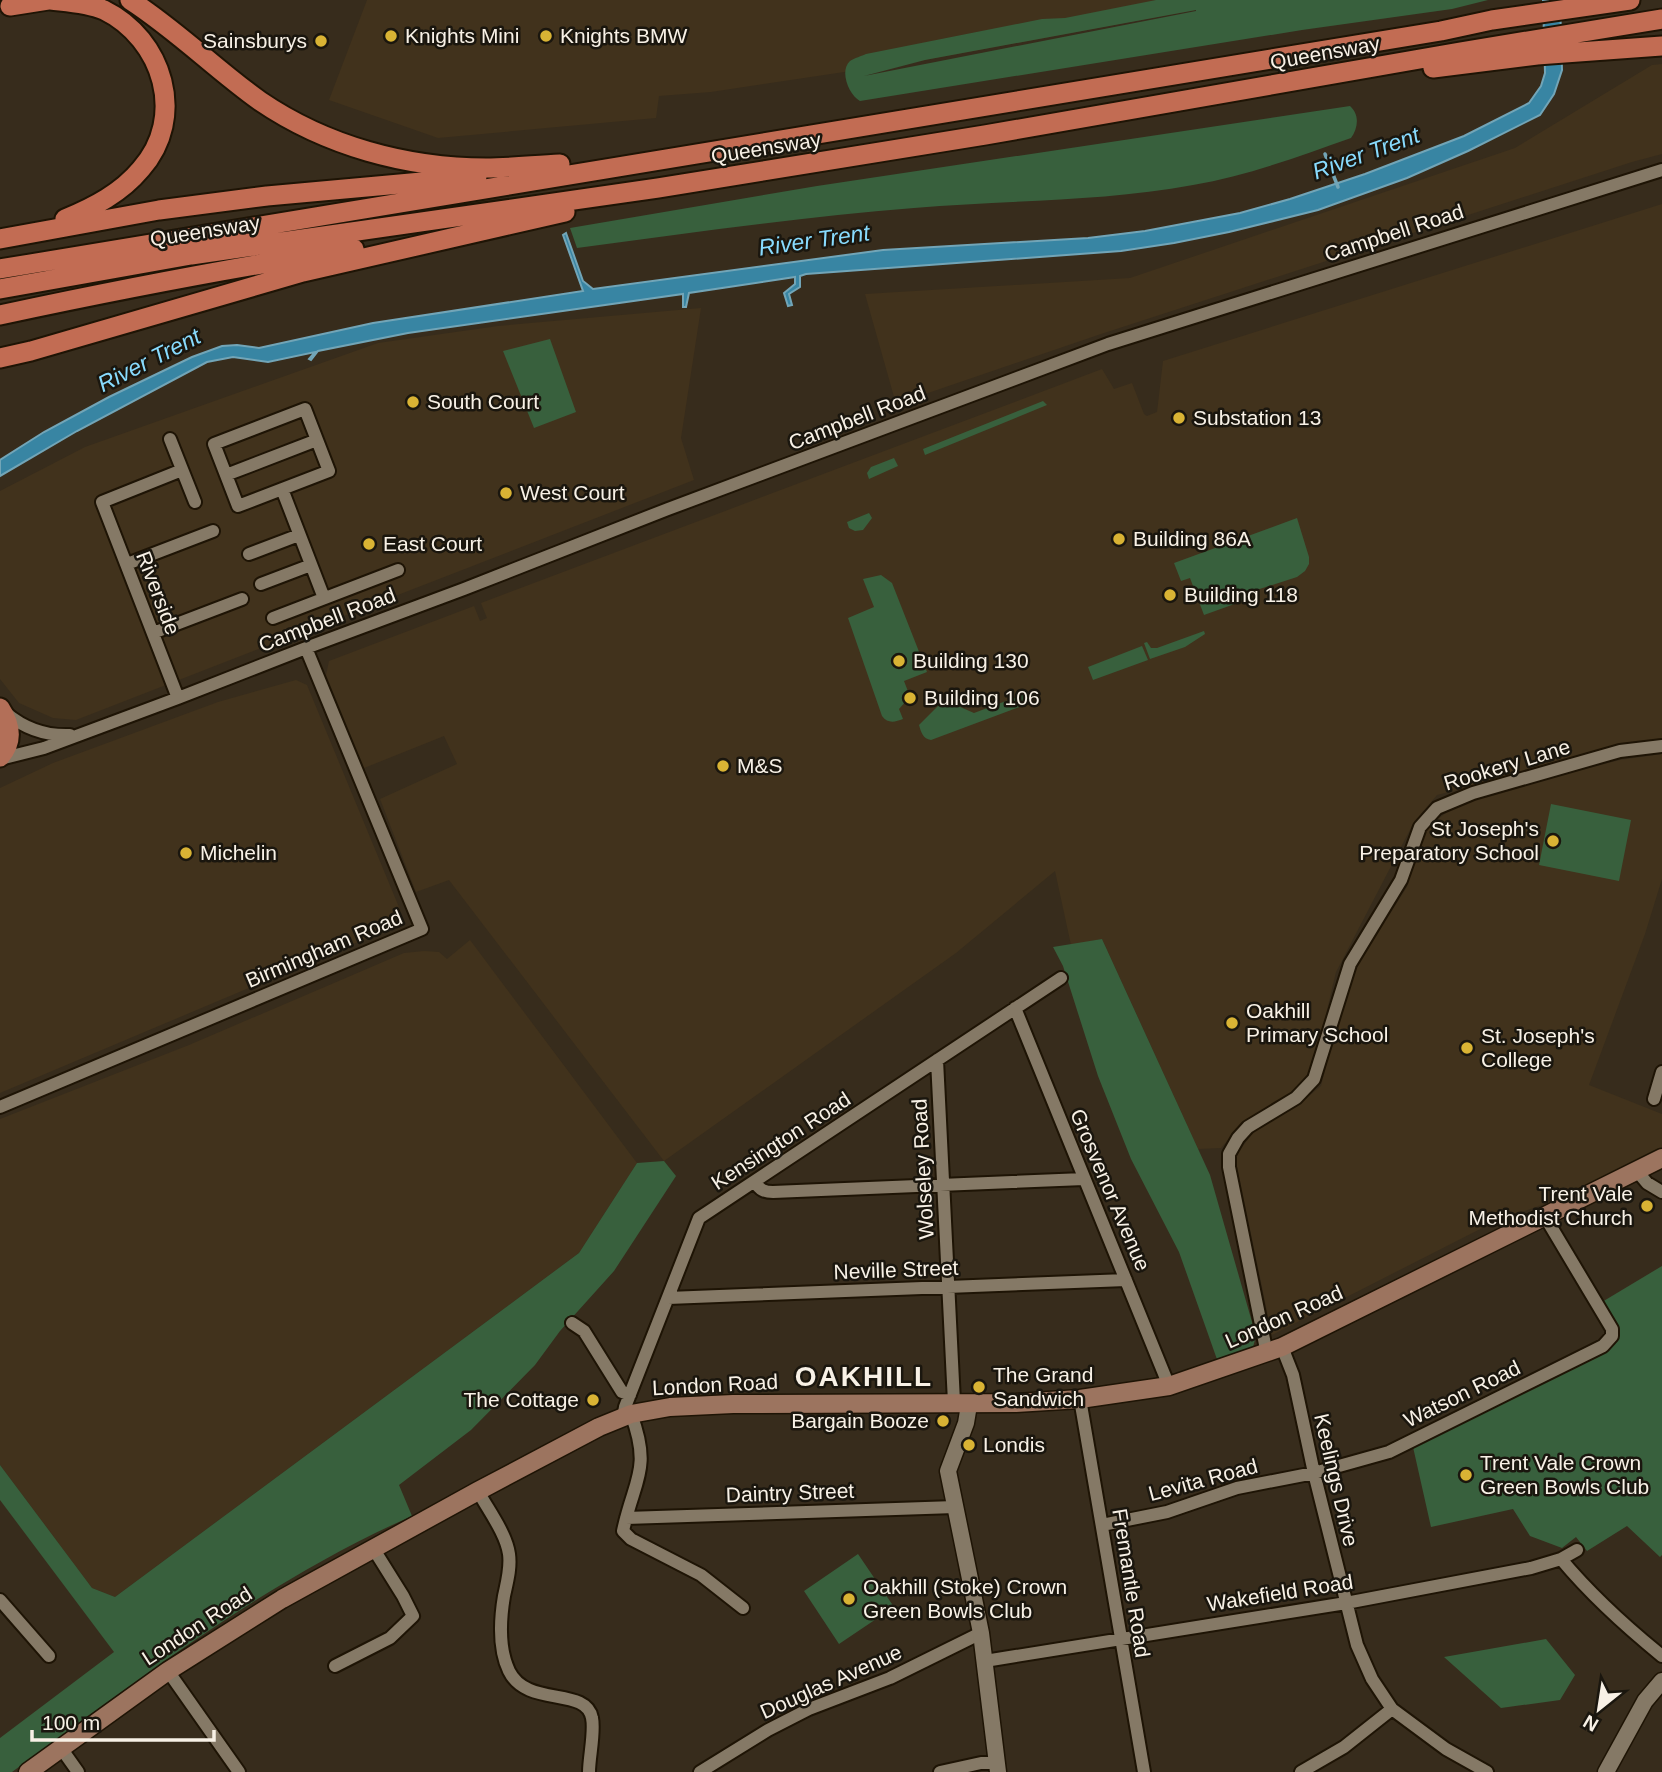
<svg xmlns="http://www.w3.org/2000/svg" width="1662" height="1772" viewBox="0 0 1662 1772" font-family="Helvetica,sans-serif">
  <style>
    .built { fill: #41321c }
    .green { fill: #38603d; fill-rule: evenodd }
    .water { fill: #3885a3; stroke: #72a5b7; stroke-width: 2 }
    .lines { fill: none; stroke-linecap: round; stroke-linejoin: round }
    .stream { stroke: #72a5b7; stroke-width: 3.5 }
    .minor-casing { stroke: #1e1405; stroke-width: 16 }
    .tertiary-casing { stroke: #1e1405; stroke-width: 19 }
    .secondary-casing { stroke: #1e1405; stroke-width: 21 }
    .primary-casing { stroke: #1e1405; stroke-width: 23 }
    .trunk-casing { stroke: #1e1405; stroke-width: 23 }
    .minor { stroke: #857966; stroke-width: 12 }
    .tertiary { stroke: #857966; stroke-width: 16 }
    .secondary { stroke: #9c745f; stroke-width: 18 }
    .primary { stroke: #b36f58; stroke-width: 19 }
    .trunk { stroke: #c26c53; stroke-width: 19 }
    .poi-dot { fill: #d9b334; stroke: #1a160e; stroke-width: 2.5 }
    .labels { text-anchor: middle; stroke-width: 5; stroke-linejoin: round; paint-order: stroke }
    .poi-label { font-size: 21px; fill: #f8f1e6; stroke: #1a160e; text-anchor: start }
    .street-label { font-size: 21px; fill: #f8f1e6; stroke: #1a160e }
    .water-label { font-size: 23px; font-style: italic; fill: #88dbfe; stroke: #1a160e }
    .district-label { font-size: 28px; font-weight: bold; letter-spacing: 2px; fill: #f8f1e6; stroke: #1a160e }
  </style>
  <rect width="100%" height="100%" fill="#372c1c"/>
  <path class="built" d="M367,0H1249L925,60L711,92L659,96L656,118L438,138L329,100Z
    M1662,64V154L1632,162L1101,334L896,404L865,294L1130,278L1515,148L1652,65Z
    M1662,204V739L1437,795L1414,822L1336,972L1312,1073L1297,1090L1241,1124L1221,1148L1198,1149L1102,939L1071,945L1055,871L956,953L664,1161L449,880L416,892L380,799L457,764L444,736L364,768L326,675L329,661L474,606L480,621L487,618L481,603L1102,369L1114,389L1132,383L1144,414L1147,416L1157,412L1163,361Z
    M701,308L681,438L694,480L76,720L53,718L19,703L0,679V491L85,447L378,343L498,326Z
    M296,680L307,685L401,912L398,925L0,1093V788L53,763L218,702Z
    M1662,754V879L1645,934L1589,1085L1662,1114V1150L1567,1196L1494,1222L1272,1335L1235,1157L1254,1131L1297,1106L1321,1086L1340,1010L1354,970L1407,887L1418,841L1430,826L1454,806L1514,787L1620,760Z
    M470,940L637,1163L579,1253L115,1597L92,1588L0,1465V1119L189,1045L404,953L424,951L439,952L447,959Z"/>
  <path class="green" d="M1156,0H1488L1452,9L1302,30L860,101C849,95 839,71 850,61C854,58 862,56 866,54L1042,19L1065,18ZM1196,10V11L864,76L925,60Z
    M1350,106C1360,115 1358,128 1351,138C1300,156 1247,176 1193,185C1101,202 1007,200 914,208C801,217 689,233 577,248L570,228L817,186Z
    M550,339L576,412L534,428L503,351Z
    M1043,401L1047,405L925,455L923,449Z
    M894,458L898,466L869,479L867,473L871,467Z
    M869,513L872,518L863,530L855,531L849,528L847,522Z
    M1297,518L1309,557V564L1305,571L1297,577L1241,595L1243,601L1204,615L1190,578L1181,581L1174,563Z
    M881,575L892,583L927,672L904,681L909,694L905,696L907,700L899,709L903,719C895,722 888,724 882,716L848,618L874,607L863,579Z
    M1204,631L1205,634L1185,647L1150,659L1144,643L1147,642L1151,648H1157Z
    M1142,646L1148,660L1093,680L1088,667Z
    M1027,693L1030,703L931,740C923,739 921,732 919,725L944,700L974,713Z
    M1551,804L1631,820L1619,881L1539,865Z
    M1102,939L1210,1175L1256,1336L1252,1351L1219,1365L1179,1252L1131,1159L1098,1076L1063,966L1053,947Z
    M664,1161L676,1176L614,1271L560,1331L535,1365L471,1430L399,1485L412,1516C267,1580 139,1679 12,1772H0V1738L114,1652L0,1500V1465L92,1588L115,1597L579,1253L637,1163Z
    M1662,1266V1555L1660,1557L1627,1526L1587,1551L1576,1537L1562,1548L1530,1536L1513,1509L1431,1527L1413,1447L1612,1347C1627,1333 1611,1316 1602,1302Z
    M858,1554L894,1607L839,1644L804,1591Z
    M1546,1639L1575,1675L1560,1700L1501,1708L1444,1657Z"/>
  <path class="water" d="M1543,0H1560L1562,70L1554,94L1540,115L1468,151L1407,178L1318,210L1229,232L1174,243L1121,251L806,274L800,276V287L789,294L792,305L788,306L784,293L795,284V277L689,293L686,307H683V294L408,333L318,351L311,360L309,359L315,352L268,362L233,357L207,362L77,431L0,476V460L44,432L109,397L192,357L222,346L237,345L259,348L373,323L583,291L563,235L566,233L583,281L593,289L883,250L1088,238L1145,231L1240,213L1290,199L1365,174L1464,136L1529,103L1541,86L1545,73Z"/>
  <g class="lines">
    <path class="stream" d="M1325,154L1338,187"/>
    <g class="minor-casing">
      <path id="minor" d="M305,409L329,471L238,506L214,444Z
        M170,439L195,502
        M226,475L317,440
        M282,489L324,598
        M249,554L299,535
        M127,564L213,531
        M261,584L311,565
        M273,618L398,570
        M153,633L242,599
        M178,698L102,502L182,470
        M6,713C25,729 45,736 70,735
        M0,759L44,748L178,698L306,648L464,589L668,509L1108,344L1662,170
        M1015,1008L1169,1386
        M937,1060L954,1402
        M1654,1099L1662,1072
        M0,1107L422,929L306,648
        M1637,1171L1647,1183L1662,1192
        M755,1182C760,1190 764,1192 773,1192L1084,1179
        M668,1298L1126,1280
        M572,1323L584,1331L622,1392L630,1395
        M1282,1347L1293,1375L1314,1473L1357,1645L1372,1679L1392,1709L1446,1749L1487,1772
        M1267,1354L1229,1167V1154L1238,1138L1248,1127L1296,1098L1314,1079L1350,964L1401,880L1420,827L1437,808L1473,793L1620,751L1662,746
        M1080,1399L1144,1772
        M631,1414C652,1470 634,1479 623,1531L631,1539L701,1575L743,1608
        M623,1418L625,1407L699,1218L1061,978
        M478,1491C488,1510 506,1533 509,1554C511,1568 507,1582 504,1596C500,1620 498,1648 509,1671C527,1708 586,1686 592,1718C595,1732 589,1757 589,1772
        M626,1518L955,1507
        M1102,1525L1167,1512L1237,1488L1314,1473L1389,1452L1603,1346L1612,1336V1329L1544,1215
        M1561,1559C1591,1595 1625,1626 1662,1656
        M0,1600L49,1656
        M985,1661L1346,1603L1531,1568L1561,1559L1577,1550
        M335,1666L390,1638L413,1616L403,1596L373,1548
        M168,1671L239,1772
        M61,1748L78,1772
        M700,1772L768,1730L809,1709L890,1678L981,1633
        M940,1772L981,1763H998
        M1301,1772L1344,1747L1392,1709"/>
    </g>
    <g class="tertiary-casing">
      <path id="tertiary" d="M969,1405L966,1423L948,1471L981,1633L998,1772
        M1606,1772L1645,1701L1662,1681"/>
    </g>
    <g class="secondary-casing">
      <path id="secondary" d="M28,1772L168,1671L282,1599L478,1491L599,1427L631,1414L670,1407L733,1404L1016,1403L1080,1399L1169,1386L1282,1347L1662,1158"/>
    </g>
    <g class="primary-casing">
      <path id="primary" d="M0,708C11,725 14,741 0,757"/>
    </g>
    <g class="trunk-casing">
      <path id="trunk" d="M51,0C68,2 88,3 104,10C163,39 187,117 141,169C121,193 94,207 65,219
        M130,0C178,31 215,69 260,101C326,146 407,168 486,168C511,168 536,165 560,164
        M10,6L48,0
        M1433,68L1537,55L1662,46
        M0,239L159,210L267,196L477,177
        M0,269L1441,31L1492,20L1630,0
        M0,289L191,255L658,188L985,135L1460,52L1662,19
        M0,315C117,290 235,267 354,249
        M0,358L31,351L303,272L565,212"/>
    </g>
    <use href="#minor" class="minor"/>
    <use href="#tertiary" class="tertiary"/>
    <use href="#secondary" class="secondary"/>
    <use href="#primary" class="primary"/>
    <use href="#trunk" class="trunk"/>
  </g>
  <g class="poi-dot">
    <circle cx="391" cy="36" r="7"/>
    <circle cx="546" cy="36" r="7"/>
    <circle cx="321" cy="41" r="7"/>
    <circle cx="413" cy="402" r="7"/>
    <circle cx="1179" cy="418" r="7"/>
    <circle cx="506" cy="493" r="7"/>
    <circle cx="1119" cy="539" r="7"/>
    <circle cx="369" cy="544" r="7"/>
    <circle cx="1170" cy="595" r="7"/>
    <circle cx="899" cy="661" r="7"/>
    <circle cx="910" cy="698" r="7"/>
    <circle cx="723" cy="766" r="7"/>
    <circle cx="1553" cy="841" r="7"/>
    <circle cx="186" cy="853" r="7"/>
    <circle cx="1232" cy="1023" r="7"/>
    <circle cx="1467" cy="1048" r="7"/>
    <circle cx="1647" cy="1206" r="7"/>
    <circle cx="979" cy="1387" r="7"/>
    <circle cx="593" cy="1400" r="7"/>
    <circle cx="943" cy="1421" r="7"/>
    <circle cx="969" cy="1445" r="7"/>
    <circle cx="1466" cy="1475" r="7"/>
    <circle cx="849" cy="1599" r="7"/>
  </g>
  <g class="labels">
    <g class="poi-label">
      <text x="405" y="43">Knights Mini</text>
      <text x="560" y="43">Knights BMW</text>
      <text x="307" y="48" text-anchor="end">Sainsburys</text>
      <text x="427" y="409">South Court</text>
      <text x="1193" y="425">Substation 13</text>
      <text x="520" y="500">West Court</text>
      <text x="1133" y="546">Building 86A</text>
      <text x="383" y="551">East Court</text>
      <text x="1184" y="602">Building 118</text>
      <text x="913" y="668">Building 130</text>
      <text x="924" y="705">Building 106</text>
      <text x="737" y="773">M&amp;S</text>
      <text x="1539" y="836" text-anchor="end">St Joseph's<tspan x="1539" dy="24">Preparatory School</tspan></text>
      <text x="200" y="860">Michelin</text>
      <text x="1246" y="1018">Oakhill<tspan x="1246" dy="24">Primary School</tspan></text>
      <text x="1481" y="1043">St. Joseph's<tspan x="1481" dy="24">College</tspan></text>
      <text x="1633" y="1201" text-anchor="end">Trent Vale<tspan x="1633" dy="24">Methodist Church</tspan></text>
      <text x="993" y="1382">The Grand<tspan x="993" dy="24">Sandwich</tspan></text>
      <text x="579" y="1407" text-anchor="end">The Cottage</text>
      <text x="929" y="1428" text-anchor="end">Bargain Booze</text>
      <text x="983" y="1452">Londis</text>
      <text x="1480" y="1470">Trent Vale Crown<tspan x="1480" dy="24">Green Bowls Club</tspan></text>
      <text x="863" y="1594">Oakhill (Stoke) Crown<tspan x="863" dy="24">Green Bowls Club</tspan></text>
    </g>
    <g class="street-label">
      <text transform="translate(1325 53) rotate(-10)" y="7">Queensway</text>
      <text transform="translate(766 148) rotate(-9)" y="7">Queensway</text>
      <text transform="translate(205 231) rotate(-9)" y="7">Queensway</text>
      <text transform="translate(1394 233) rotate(-18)" y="7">Campbell Road</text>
      <text transform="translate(857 418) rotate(-21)" y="7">Campbell Road</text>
      <text transform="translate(158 593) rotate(69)" y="7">Riverside</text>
      <text transform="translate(327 620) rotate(-21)" y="7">Campbell Road</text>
      <text transform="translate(1507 765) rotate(-17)" y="7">Rookery Lane</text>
      <text transform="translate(324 949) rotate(-23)" y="7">Birmingham Road</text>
      <text transform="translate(781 1141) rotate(-33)" y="7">Kensington Road</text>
      <text transform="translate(923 1169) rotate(-93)" y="7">Wolseley Road</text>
      <text transform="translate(1110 1190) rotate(67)" y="7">Grosvenor Avenue</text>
      <text transform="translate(896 1270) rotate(-2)" y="7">Neville Street</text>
      <text transform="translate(1284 1317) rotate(-24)" y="7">London Road</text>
      <text transform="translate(715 1385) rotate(-3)" y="7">London Road</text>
      <text transform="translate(1462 1394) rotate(-26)" y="7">Watson Road</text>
      <text transform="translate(1203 1480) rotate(-15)" y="7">Levita Road</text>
      <text transform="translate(1336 1480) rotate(77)" y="7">Keelings Drive</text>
      <text transform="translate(790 1493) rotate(-2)" y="7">Daintry Street</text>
      <text transform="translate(1131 1583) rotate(81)" y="7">Fremantle Road</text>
      <text transform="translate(1280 1593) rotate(-9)" y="7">Wakefield Road</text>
      <text transform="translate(197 1626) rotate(-33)" y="7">London Road</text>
      <text transform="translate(831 1682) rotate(-24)" y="7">Douglas Avenue</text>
    </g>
    <g class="water-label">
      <text transform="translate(1366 153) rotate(-20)" y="8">River Trent</text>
      <text transform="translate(814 240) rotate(-8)" y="8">River Trent</text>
      <text transform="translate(149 360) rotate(-27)" y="8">River Trent</text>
    </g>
    <g class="district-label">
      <text x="864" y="1386">OAKHILL</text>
    </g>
  </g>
  <g transform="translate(1599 1709) rotate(210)" stroke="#1a160e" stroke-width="5" paint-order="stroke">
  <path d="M0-5L12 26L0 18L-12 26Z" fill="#f8f1e6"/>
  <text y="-10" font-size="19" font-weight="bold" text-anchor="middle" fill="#f8f1e6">N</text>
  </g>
  <path d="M32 1730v10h182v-10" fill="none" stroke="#f8f1e6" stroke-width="3.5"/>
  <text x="42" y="1730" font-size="21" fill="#f8f1e6" stroke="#1a160e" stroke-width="5" paint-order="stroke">100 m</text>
</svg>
